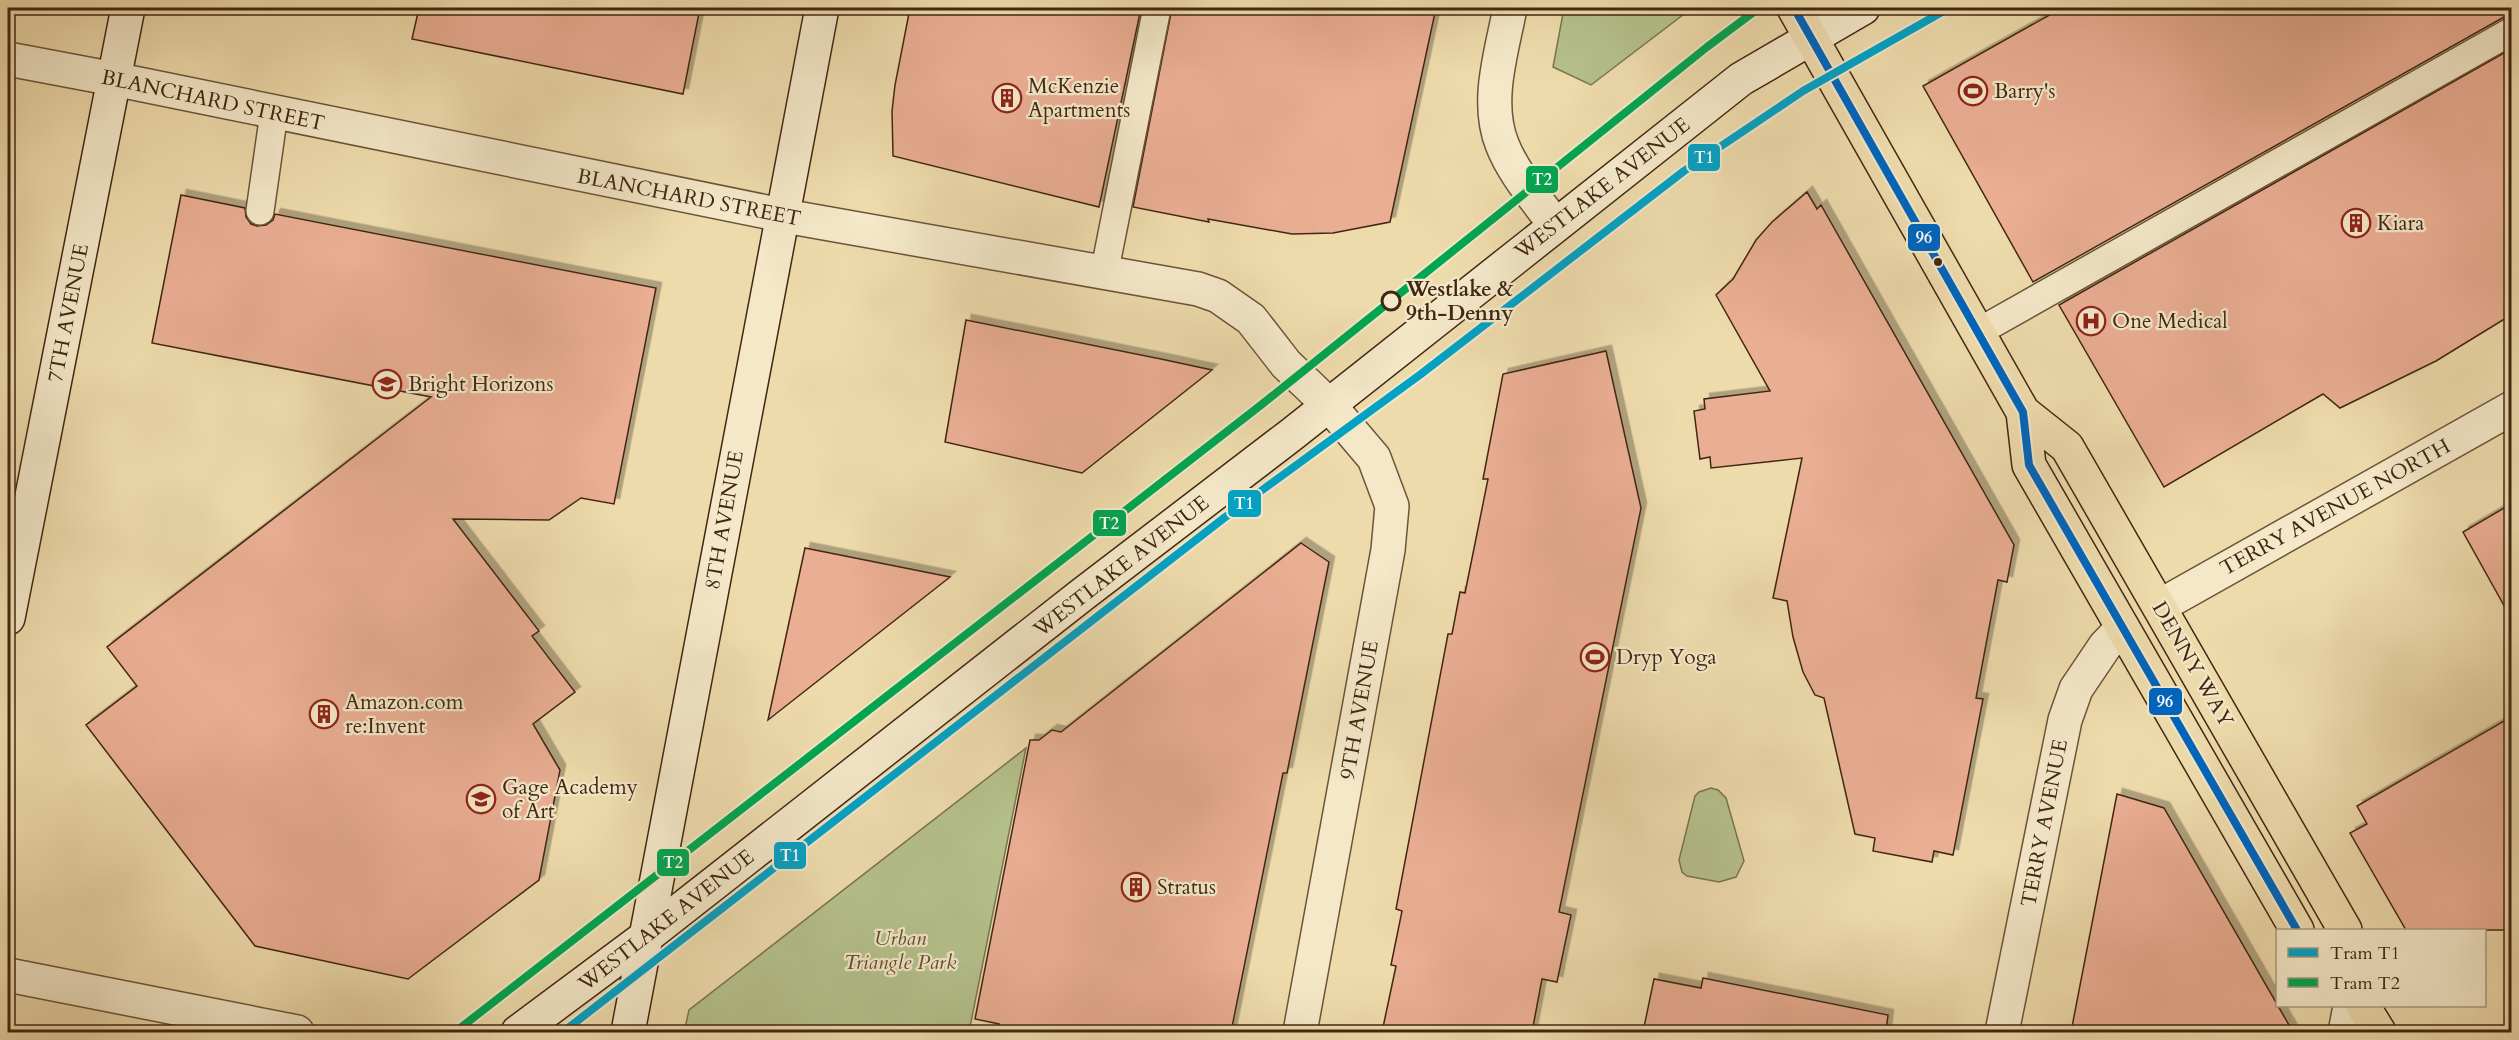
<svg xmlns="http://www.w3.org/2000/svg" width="2519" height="1040" viewBox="0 0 2519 1040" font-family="Cardo,serif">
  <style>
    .green { fill: #b5c18c; stroke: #7b7450; stroke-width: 1.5 }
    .building { fill: #eaae93; stroke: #412713; stroke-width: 1.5; filter: url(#shadow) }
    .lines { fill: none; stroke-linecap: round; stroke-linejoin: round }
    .service-casing { stroke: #6c5439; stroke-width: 30 }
    .minor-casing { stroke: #6c5439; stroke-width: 36 }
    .tertiary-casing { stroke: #6c5439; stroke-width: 36 }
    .secondary-casing { stroke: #412713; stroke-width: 36 }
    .primary-casing { stroke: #412713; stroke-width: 36 }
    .service { stroke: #f4e8c9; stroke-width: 27 }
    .minor { stroke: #f4e8c9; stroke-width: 33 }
    .tertiary { stroke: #f4e8c9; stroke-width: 33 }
    .secondary { stroke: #f4e8c9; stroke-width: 33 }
    .primary { stroke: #eedbac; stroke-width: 33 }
    .bus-1-casing { stroke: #f4e8c9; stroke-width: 12 }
    .bus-1 { stroke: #0065bd; stroke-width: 8 }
    .tram-1-casing { stroke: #f4e8c9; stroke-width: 12 }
    .tram-2-casing { stroke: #f4e8c9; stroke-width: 12 }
    .tram-1 { stroke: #03a2c5; stroke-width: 8 }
    .tram-2 { stroke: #00a651; stroke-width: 8 }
    .bus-dot { fill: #412713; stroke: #f4e8c9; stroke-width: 2 }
    .stop-dot { fill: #f4e8c9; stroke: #412713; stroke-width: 3 }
    .labels { text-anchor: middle; stroke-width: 4.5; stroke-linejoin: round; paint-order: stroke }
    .poi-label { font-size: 21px; fill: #412713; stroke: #f4e8c9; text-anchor: start }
    .street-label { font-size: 21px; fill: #412713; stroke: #f4e8c9 }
    .stop-label { font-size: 21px; font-weight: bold; fill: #412713; stroke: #f4e8c9; text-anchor: start }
    .park-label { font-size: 21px; font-style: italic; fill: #5e4e31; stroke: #f4e8c9 }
    .line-badge { stroke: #f4e8c9; stroke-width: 2 }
    .badge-label { font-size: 16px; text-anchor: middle; font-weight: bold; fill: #fff }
  </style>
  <defs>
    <filter id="shadow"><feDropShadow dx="5.5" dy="-5.5" stdDeviation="0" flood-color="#0004"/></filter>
  </defs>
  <rect width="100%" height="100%" fill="#eedbac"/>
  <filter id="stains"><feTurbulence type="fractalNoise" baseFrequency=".00333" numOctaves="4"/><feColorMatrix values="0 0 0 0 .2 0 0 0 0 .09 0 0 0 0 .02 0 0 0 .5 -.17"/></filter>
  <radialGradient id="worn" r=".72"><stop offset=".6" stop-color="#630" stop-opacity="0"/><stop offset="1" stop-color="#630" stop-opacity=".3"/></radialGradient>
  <path class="green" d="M1564,8H1692L1591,85L1553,67Z
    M1026,748L969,1032H705L685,1028L689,1010Z
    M1711,788L1718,790L1726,798L1744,861L1736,877L1719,882L1687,876L1682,872L1679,860L1695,796L1699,792Z"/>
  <path class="building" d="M419,8H700L683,94L412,39Z
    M910,8H1141L1099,207L893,156L892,111L895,85Z
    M1172,8H1436L1390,222L1333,233L1292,234L1208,219L1209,222L1133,207Z
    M2062,8H2511V15L2504,17L2033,282L1923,86Z
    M2511,49V315L2436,361L2340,408L2323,394L2164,487L2059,305Z
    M1807,192L1817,209L1821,205L2014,545L2007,582L1998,580L1976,698L1983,699L1953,855L1934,851L1932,862L1873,851L1875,838L1855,834L1824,698L1815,695L1803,672L1793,637L1787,601L1773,598L1802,458L1711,468L1710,457L1700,459L1694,411L1705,409L1704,399L1770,391L1716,295L1733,279L1756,240L1772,222Z
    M181,195L245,208L246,217L251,224L257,226L266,225L273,220L275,214L656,288L614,504L581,498L549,520L453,519L539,631L532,636L575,692L533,724L560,770L539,880L408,979L255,946L86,725L137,686L107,647L431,397L152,343Z
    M966,320L1161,359L1212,370L1082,473L945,442Z
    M1606,351L1641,508L1559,912L1571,915L1557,982L1542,979L1532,1032H1382L1396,966L1391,965L1402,911L1396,909L1448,634H1452L1460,592L1465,593L1488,479H1483L1503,374Z
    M2511,504V618L2463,532Z
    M1301,543L1329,562L1287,773H1283L1231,1032H1014L1000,1030L999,1024L975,1019L1030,740H1039L1052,730L1061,732Z
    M805,548L950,577L768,720Z
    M2511,717V930H2406L2350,833L2367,824L2357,806Z
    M2117,794L2164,808L2293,1032H2071Z
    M1703,978L1888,1015L1886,1032H1643L1654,979L1701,988Z"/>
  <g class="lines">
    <g class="service-casing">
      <path id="service" d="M260,211L274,113
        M1104,274L1157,8
        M1978,332L2512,31
        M2342,1032L2347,1006"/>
    </g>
    <g class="minor-casing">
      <path id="minor" d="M1510,8C1502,51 1485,101 1502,144C1513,173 1537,200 1555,225
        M2160,606L2512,408
        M2002,1032L2065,720L2076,689L2105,646L2122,628"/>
    </g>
    <g class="tertiary-casing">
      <path id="tertiary" d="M8,59L114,79L796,218L1198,289L1218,296L1251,319L1286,364L1329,405L1374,458L1392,506L1388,550L1300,1032
        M8,975L297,1032"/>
    </g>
    <g class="secondary-casing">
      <path id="secondary" d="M8,618L128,8
        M518,1032L647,936L1083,594L1291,435L1741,79L1863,8
        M628,1032L822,8"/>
    </g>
    <g class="primary-casing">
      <path id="primary" d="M1794,8L2023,412L2029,465L2297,930
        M2023,412L2067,447L2345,930
        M2363,1006L2379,1032"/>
    </g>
    <use href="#service" class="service"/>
    <use href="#minor" class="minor"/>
    <use href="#tertiary" class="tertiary"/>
    <use href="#secondary" class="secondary"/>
    <use href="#primary" class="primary"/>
    <g class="bus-1-casing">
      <path id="bus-1" d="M1794,8L2023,412L2029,465L2297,930"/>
    </g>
    <use href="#bus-1" class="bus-1"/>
    <g class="tram-1-casing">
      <path id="tram-1" d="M563,1032L1224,518L1421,374L1684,171L1803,91L1949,8"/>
    </g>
    <g class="tram-2-casing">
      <path id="tram-2" d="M455,1032L1261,405L1707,47L1759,8"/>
    </g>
    <use href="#tram-1" class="tram-1"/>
    <use href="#tram-2" class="tram-2"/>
  </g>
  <defs>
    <g id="stadium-ring" transform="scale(1.5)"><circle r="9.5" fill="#f4e8c9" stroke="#8f2418" stroke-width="1.5"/><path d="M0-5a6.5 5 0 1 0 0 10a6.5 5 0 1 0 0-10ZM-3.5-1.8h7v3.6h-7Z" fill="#8f2418"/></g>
    <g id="building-ring" transform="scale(1.5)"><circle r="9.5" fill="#f4e8c9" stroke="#8f2418" stroke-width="1.5"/><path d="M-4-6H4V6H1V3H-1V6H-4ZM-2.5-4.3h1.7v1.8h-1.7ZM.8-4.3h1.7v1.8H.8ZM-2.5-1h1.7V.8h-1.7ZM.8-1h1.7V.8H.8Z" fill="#8f2418"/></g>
    <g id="hospital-ring" transform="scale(1.5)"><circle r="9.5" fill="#f4e8c9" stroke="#8f2418" stroke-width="1.5"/><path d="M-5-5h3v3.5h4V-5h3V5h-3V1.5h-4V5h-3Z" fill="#8f2418"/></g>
    <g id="school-ring" transform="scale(1.5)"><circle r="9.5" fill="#f4e8c9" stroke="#8f2418" stroke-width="1.5"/><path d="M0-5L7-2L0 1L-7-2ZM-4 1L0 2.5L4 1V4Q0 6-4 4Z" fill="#8f2418"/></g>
  </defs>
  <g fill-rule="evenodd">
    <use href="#stadium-ring" x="1973" y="91"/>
    <use href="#building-ring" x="1007" y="98"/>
    <use href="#building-ring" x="2356" y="223"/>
    <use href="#hospital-ring" x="2091" y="321"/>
    <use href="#school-ring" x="387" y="384"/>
    <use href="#stadium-ring" x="1595" y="657"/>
    <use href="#building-ring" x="324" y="714"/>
    <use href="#school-ring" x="481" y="799"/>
    <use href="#building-ring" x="1136" y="887"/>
  </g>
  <circle class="bus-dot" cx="1938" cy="262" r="5"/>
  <circle class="stop-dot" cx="1391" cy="301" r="9"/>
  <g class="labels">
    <g class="poi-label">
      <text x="1028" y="93">McKenzie<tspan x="1028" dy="24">Apartments</tspan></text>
      <text x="1994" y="98">Barry's</text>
      <text x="2377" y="230">Kiara</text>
      <text x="2112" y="328">One Medical</text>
      <text x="408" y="391">Bright Horizons</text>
      <text x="1616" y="664">Dryp Yoga</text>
      <text x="345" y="709">Amazon.com<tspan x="345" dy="24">re:Invent</tspan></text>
      <text x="502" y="794">Gage Academy<tspan x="502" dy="24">of Art</tspan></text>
      <text x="1157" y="894">Stratus</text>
    </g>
    <g class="street-label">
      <text transform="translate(213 100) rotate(12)" y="7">BLANCHARD STREET</text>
      <text transform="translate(1602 188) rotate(-38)" y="7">WESTLAKE AVENUE</text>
      <text transform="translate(689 197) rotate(11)" y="7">BLANCHARD STREET</text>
      <text transform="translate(68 313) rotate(-79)" y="7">7TH AVENUE</text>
      <text transform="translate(2335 507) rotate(-29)" y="7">TERRY AVENUE NORTH</text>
      <text transform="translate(724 520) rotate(-80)" y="7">8TH AVENUE</text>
      <text transform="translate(1121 566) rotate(-38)" y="7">WESTLAKE AVENUE</text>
      <text transform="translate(2193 664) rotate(60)" y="7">DENNY WAY</text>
      <text transform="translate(1359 710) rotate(-80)" y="7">9TH AVENUE</text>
      <text transform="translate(2044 823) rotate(-79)" y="7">TERRY AVENUE</text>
      <text transform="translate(666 920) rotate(-38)" y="7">WESTLAKE AVENUE</text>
    </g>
    <g class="stop-label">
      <text x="1406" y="296">Westlake &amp;<tspan x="1406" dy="24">9th-Denny</tspan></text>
    </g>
    <g class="park-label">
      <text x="900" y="945">Urban<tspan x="900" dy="24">Triangle Park</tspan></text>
    </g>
  </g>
  <g class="line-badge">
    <rect x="1687" y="143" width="34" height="29" rx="6" fill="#03a2c5"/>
    <rect x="1525" y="165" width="34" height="29" rx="6" fill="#00a651"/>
    <rect x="1907" y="223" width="34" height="29" rx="6" fill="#0065bd"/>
    <rect x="1227" y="489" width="35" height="29" rx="6" fill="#03a2c5"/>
    <rect x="1092" y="509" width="35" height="28" rx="6" fill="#00a651"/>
    <rect x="2148" y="687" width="35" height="29" rx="6" fill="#0065bd"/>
    <rect x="773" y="841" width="34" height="29" rx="6" fill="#03a2c5"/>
    <rect x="656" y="848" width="34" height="29" rx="6" fill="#00a651"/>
  </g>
  <g class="badge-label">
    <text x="1704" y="163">T1</text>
    <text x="1542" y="185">T2</text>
    <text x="1924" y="243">96</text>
    <text x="1244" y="509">T1</text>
    <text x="1109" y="529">T2</text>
    <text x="2165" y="707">96</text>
    <text x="790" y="861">T1</text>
    <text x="673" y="868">T2</text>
  </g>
  <rect width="2519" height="1040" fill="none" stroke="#eedbac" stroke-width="30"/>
  <rect x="9" y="9" width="2501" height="1022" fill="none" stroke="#412713" stroke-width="3"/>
  <rect x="15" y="15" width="2489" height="1010" fill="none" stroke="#412713" stroke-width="1.5"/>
  <rect x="2276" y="929" width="210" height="78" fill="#f4e8c9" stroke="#ac9b80" stroke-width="1.5"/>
  <rect x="2288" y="948" width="30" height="9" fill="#03a2c5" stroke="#ac9b80" stroke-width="1.5"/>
  <text x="2330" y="959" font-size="18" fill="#412713">Tram T1</text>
  <rect x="2288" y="978" width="30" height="9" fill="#00a651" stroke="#ac9b80" stroke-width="1.5"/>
  <text x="2330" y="989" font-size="18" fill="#412713">Tram T2</text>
  <rect width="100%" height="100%" filter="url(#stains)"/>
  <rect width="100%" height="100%" fill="url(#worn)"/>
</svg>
